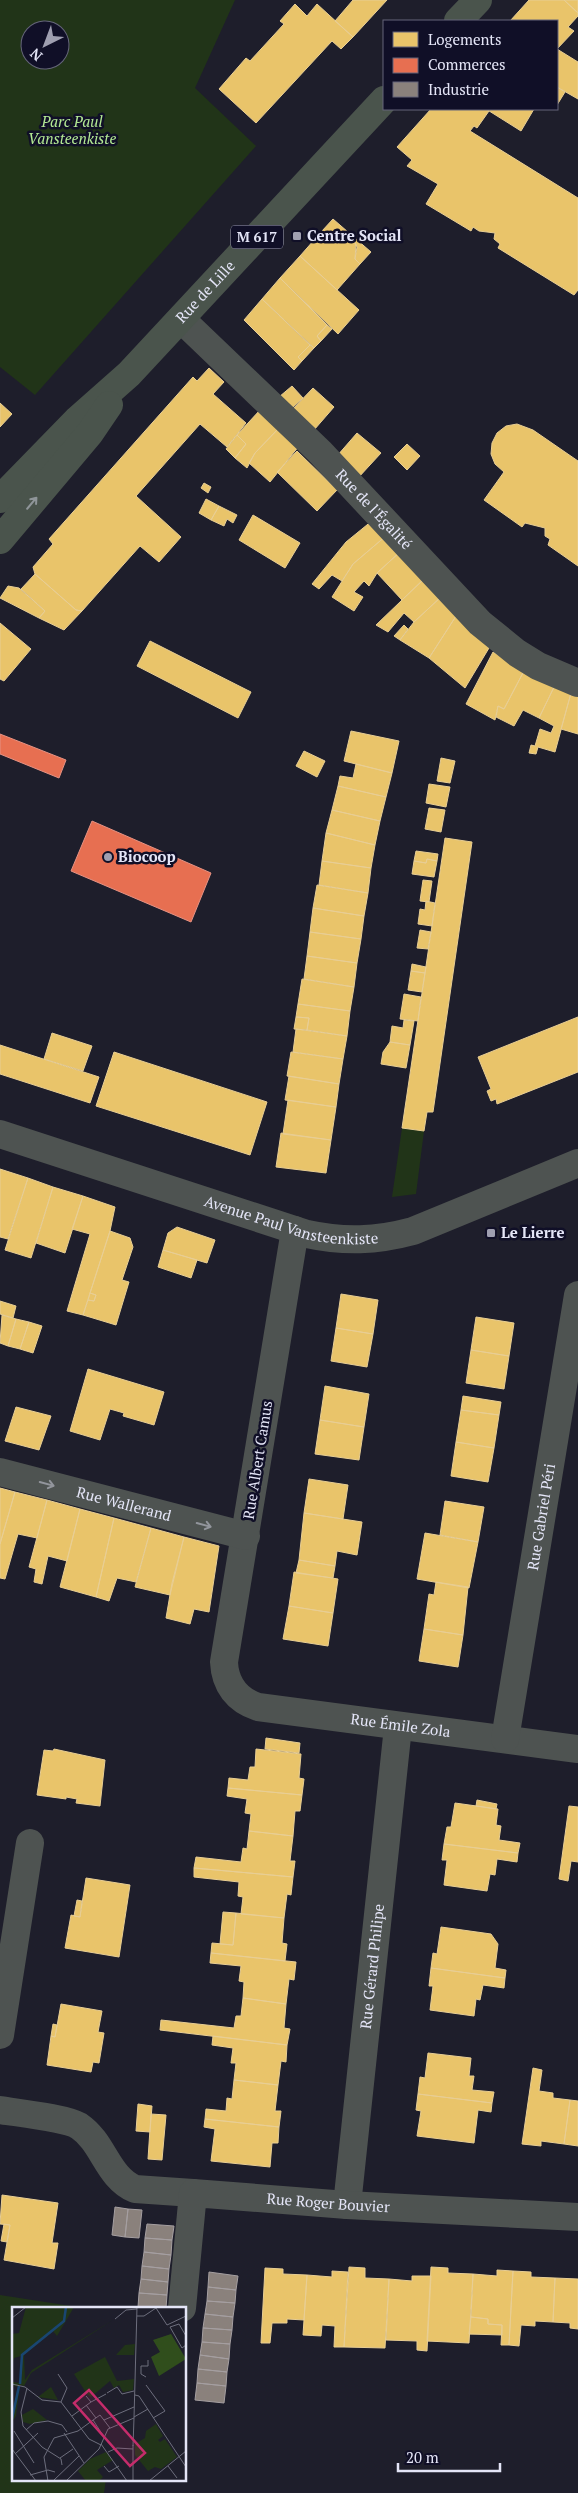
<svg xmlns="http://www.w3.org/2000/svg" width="578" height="2493" viewBox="0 0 578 2493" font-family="'PT Serif',serif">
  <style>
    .green { fill: #213418; fill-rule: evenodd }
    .homes { fill: #e9c46a; stroke: #e8ce94 }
    .shops { fill: #e76f51; stroke: #e69283 }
    .industry { fill: #8a817c; stroke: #a59fa1 }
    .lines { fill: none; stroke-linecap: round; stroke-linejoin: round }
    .minor { stroke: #4e5351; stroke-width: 28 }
    .major { stroke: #4a544c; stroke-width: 28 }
    .oneway { stroke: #8f9599 }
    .oneway2 { stroke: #92959c }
    .poi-dot { fill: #9f9fb0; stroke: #100f27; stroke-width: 2 }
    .labels { text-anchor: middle; stroke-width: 5; stroke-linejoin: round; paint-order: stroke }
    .shield { fill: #100f27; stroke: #a4a5b9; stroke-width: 1 }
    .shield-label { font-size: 14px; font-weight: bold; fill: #e4e5f7 }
    .park-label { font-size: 15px; font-style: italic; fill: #b3e994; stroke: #100f27 }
    .poi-label { font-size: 15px; font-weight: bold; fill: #e4e5f7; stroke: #100f27; text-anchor: start }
    .street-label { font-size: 15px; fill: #e4e5f7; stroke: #100f27 }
    .inset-river { fill: none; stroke: #194672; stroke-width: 2.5 }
    .inset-road { fill: none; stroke: #6d6e7d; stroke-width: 1 }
    .view { fill: #c52c6b; fill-opacity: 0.15; stroke: #c52c6b; stroke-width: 2.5 }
    .inset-edge { fill: none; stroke: #e4e5f7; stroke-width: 2.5 }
  </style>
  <rect width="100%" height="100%" fill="#1e1e2b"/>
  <path class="green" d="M0,0H235L195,88L256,146L35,395L0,367ZM30,30H60V60H30Z
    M402,1128L424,1131L416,1194L392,1197Z
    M0,2295L84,2308H14V2479H106L104,2493H0Z"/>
  <path class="homes" d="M353,0H387L353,37L335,21Z
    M529,0H564L578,13V16L568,27L574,31L557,49L578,62V99L557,87V21H510Z
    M564,0H578V13Z
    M295,4L307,16L317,4L353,37L341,49L332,41L256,123L219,89L246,58L250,61L284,24L280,21Z
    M557,87L565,92L557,105Z
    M431,109H486L489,111L477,128L474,126L470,131L578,198V290L574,295L498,248L500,244L494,239L495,233L479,231L473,227L471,231L426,204L438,184L407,166L412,160L397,147Z
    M486,109H534L521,131Z
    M333,219L371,252L360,264L355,259L357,247L351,236L339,231L328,235L322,231Z
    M322,231L328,235L336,232L346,233L356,244L355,259L360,264L337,290L300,256Z
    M300,256L359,310L338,334L280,278Z
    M280,278L327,325L317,336L321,341L314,348L262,299Z
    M262,299L310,345L298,357L302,361L294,370L244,320Z
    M327,325L332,329L321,341L317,336Z
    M310,345L314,348L302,361L298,357Z
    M209,368L224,382L213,394L246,423L227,447L200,424L136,496L181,537L159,562L140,546L82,611L76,610L35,574L33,567L53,544L49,539L193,377L197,381Z
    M292,386L303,398L291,409L279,397Z
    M313,388L334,407L314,430L292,410Z
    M0,403L12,414L0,427Z
    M260,410L279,428L255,453L247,468L235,458L246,444L237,435Z
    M517,424L533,430L578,461V566L548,545L550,539L545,536V528L525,523L522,527L484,500L504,472L495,464L491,454L492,443L497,433L506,426Z
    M279,428L299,446L270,482L249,463L255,453Z
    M357,433L381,453L358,478L337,456Z
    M237,435L246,444L235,458L226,449Z
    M407,444L420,456L407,470L394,457Z
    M297,451L337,490L317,511L277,472Z
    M204,483L211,487L208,493L201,488Z
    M206,499L219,506L211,520L199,513Z
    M219,506L237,515L233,523L227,519L224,526L211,520Z
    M253,515L300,543L285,568L239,540Z
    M373,520L387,535L353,564L342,581L332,575L319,589L312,584L346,542Z
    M387,535L401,551L377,573L369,586L364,581L354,592L363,597L354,611L332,597L353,564Z
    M401,551L426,577L402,600L377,573Z
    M35,574L76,610L82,611L64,630L39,618L45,611L21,589Z
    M426,577L442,596L414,622L404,613L388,632L376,625Z
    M8,586L19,588L45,611L39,618L0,598Z
    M442,596L458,613L429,658L400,640L414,622Z
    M458,613L489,648L465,688L429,658Z
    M0,623L31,649L4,681L0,679Z
    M404,625L408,629L400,640L394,636Z
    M150,641L251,692L238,718L137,666Z
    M493,652L525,669L504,709L498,706L495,720L466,704Z
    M525,669L555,685L539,718L523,710L514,726L496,717L498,706L504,709Z
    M555,685L571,693L555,752L538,747L536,754L529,753L531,745L535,746L540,729L551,733L554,726L539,718Z
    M571,693L578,695V734L561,729Z
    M351,731L399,741L392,773L344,761Z
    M304,751L325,761L317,777L296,766Z
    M441,758L455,761L450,783L437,781Z
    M356,764L392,773L386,797L338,786L340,776L353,778Z
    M429,784L450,787L446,807L426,803Z
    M338,786L386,797L380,821L332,810Z
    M429,808L445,810L441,832L425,829Z
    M332,810L380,821L375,845L326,833Z
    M326,833L375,845L371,868L322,861Z
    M445,838L472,842L433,1112H427L424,1131L402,1128Z
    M416,851L438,854L437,861L427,859L426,863L414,861Z
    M427,859L437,861L434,877L412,874L414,861L426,863Z
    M322,861L371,868L368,893L319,885Z
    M423,880L432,881L429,902L420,901Z
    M317,885L368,893L364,916L313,908Z
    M426,901L435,903L432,926L418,924L420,909L425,910Z
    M313,908L364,916L361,939L310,932Z
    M420,930L431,932L428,949L417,948Z
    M310,932L361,939L357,963L307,956Z
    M307,956L357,963L354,987L304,979Z
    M412,964L426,967L425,973L411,971Z
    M411,971L425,973L422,992L408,990Z
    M302,979L354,987L350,1011L298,1004Z
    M404,994L421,997L418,1021L400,1019Z
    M298,1004L350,1011L347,1036L307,1030L309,1018L296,1017Z
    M296,1017L309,1018L307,1030L294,1029Z
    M578,1017V1072L497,1104L496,1099L491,1101L487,1091L491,1089L478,1057Z
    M404,1020L414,1021L410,1045L390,1042L392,1026L403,1028Z
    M296,1029L347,1036L343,1059L293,1052Z
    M52,1033L92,1046L83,1071L44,1059Z
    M390,1042L410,1045L406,1068L381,1064L383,1052Z
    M0,1045L99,1077L90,1103L0,1074Z
    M114,1052L267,1102L250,1155L96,1106Z
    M291,1052L343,1059L339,1084L287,1076Z
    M289,1076L339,1084L336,1107L285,1100Z
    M288,1100L336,1107L331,1140L283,1134Z
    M281,1133L331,1140L326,1173L276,1167Z
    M0,1169L28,1178L8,1239L0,1237Z
    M28,1178L53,1187L31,1258L5,1250Z
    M53,1187L83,1196L65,1253L36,1243Z
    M83,1196L115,1207L110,1231L83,1315L67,1311L90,1234L72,1229Z
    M177,1227L215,1240L207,1263L163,1250L168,1233Z
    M110,1231L130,1238L133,1247L122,1280L129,1282L116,1325L83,1315L88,1300L94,1301L96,1295L90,1293Z
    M163,1250L197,1260L191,1278L158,1267Z
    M90,1293L96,1295L94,1301L88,1300Z
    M341,1294L378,1300L373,1334L336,1328Z
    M0,1301L16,1306L13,1318L0,1314Z
    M2,1315L16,1319L8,1346L0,1343Z
    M476,1317L514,1323L509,1356L471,1350Z
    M16,1319L29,1322L20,1349L8,1346Z
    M29,1322L42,1326L33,1353L20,1349Z
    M336,1328L373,1334L367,1367L331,1361Z
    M471,1350L509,1356L504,1389L466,1383Z
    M88,1369L164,1392L154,1425L123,1416L124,1413L110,1409L100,1440L70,1431Z
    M325,1386L369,1394L364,1427L320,1420Z
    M463,1396L501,1402L499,1415L461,1410Z
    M16,1407L51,1416L39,1450L5,1441Z
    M461,1410L499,1415L494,1448L456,1442Z
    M320,1420L364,1427L359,1460L315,1454Z
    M456,1442L494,1448L488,1482L451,1476Z
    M309,1479L348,1485L343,1519L304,1513Z
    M0,1488L15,1492L0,1544Z
    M15,1492L47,1500L37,1538L18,1534L5,1579L0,1578V1544Z
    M47,1500L80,1509L67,1561L48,1556L42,1584L34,1582L36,1569L29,1567Z
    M445,1501L484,1507L478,1542L440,1535Z
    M80,1509L114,1518L96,1597L60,1587Z
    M304,1513L362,1522L357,1555L337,1551L335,1566L299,1560Z
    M114,1518L151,1528L136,1582L117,1578L109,1601L96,1597Z
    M151,1528L184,1537L170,1595L135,1587Z
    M425,1533L478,1542L469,1588L417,1579Z
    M184,1537L219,1546L209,1612L194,1609L190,1624L166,1618L172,1583Z
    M299,1560L335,1566L333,1578L296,1573Z
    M294,1572L338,1579L333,1613L289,1606Z
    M436,1582L468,1587L463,1635L424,1629L429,1594L434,1595Z
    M289,1606L333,1613L328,1646L283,1639Z
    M424,1629L463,1635L458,1667L419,1661Z
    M266,1738L300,1743L299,1753L265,1749Z
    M54,1749L105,1760L100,1806L76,1803L77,1799L66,1797V1799L37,1795L44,1750L53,1751Z
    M256,1749L301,1754L299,1778L304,1779L302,1795L228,1788L229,1778L248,1780L250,1767H255Z
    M228,1788L302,1795L300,1811H295L293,1836L249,1831L251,1814L245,1813L247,1799L227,1796Z
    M477,1800L497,1804L496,1809L476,1806Z
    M455,1803L498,1809L496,1825L501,1826L499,1840L520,1843L518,1853L444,1844L447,1827H451Z
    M569,1806L578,1807V1862L571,1861L568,1881L559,1879Z
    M249,1831L293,1836L290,1861H295L293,1877L194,1868L196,1857L241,1862L243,1848L247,1849Z
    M444,1844L518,1853L517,1862L497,1859L495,1875L490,1874L487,1891L444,1885L447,1860H442Z
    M194,1868L293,1877L291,1895L287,1894L284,1918L241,1914L243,1897L238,1896L239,1882L194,1877Z
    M86,1878L130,1885L119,1957L65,1948L71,1915L80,1917Z
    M77,1900L82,1901L80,1917L74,1916Z
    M223,1912L236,1913L233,1945L220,1944Z
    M236,1913L284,1918L282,1943L287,1944L285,1961L211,1953L212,1943L233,1945Z
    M441,1927L491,1934L498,1944L495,1968L506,1970L505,1978L431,1968L433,1953L437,1954Z
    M211,1953L296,1962L294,1980L289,1979L286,2004L243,1998L244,1982L239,1981L241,1966L210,1963Z
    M431,1968L505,1978L504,1988L483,1985L480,2000L476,1999L474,2016L430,2010L433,1986H429Z
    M243,1998L286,2004L284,2028L290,2029L287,2045L160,2030L161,2020L234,2028L236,2016H241Z
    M61,2004L102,2011L98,2032L104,2033L99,2063L93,2062L91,2072L47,2065L51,2036L55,2037Z
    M53,2024L57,2025L55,2037L51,2036Z
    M213,2036L287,2045L286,2062L281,2061L278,2085L234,2080L236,2063H231L233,2048L212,2045Z
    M428,2053L471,2058L469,2076H474L472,2090L494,2092L492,2103L418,2094L420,2077L425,2078Z
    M533,2068L542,2070L539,2091L553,2093V2098L570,2100L564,2144L541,2141V2146L522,2144Z
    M234,2080L278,2085L275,2111H281L279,2127L205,2119L206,2109L226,2111L227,2098L232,2099Z
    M418,2094L492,2103L491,2112L478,2110L474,2143L417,2136L421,2111L416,2110Z
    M570,2100L578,2101V2146L564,2144Z
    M138,2104L152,2106L150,2132L136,2131Z
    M151,2114L166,2115L162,2160L148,2159Z
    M205,2119L279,2127L278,2143H272L270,2167L211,2161L215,2129L204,2127Z
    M2,2195L58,2203L52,2243H58L54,2269L4,2260L10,2225L0,2224Z
    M4,2224L10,2225L7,2242L1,2241Z
    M349,2267L365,2268V2278L389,2279L385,2348L344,2347Z
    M431,2267L448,2268V2273L473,2274L469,2343L427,2341Z
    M265,2268L283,2269V2274L307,2275L304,2320L287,2319V2323H272L270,2343H261Z
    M497,2270L513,2271L509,2345H501L502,2325L488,2324V2319L471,2317L473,2274L497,2276Z
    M332,2271L348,2272L344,2347H334L335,2326L322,2325L321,2336L303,2335L307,2275L332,2277Z
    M513,2271L531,2272V2277L555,2278L553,2322L535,2321V2326L521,2325L519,2346L509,2345Z
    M412,2276H431L427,2351L417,2350V2341L386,2340L389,2279L412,2281Z
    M555,2278L578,2279V2329L570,2328V2323L553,2322Z
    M471,2317L488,2319V2324L502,2325V2335L469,2334Z"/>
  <path class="shops" d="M0,734L66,760L59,778L0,754Z
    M92,821L211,873L191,922L71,871Z"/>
  <path class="industry" d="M115,2207L128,2209L125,2237L112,2235Z
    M128,2209L142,2210L139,2238L125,2237Z
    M147,2224L174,2226L172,2240L145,2238Z
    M145,2238L172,2240L171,2255L144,2252Z
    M144,2252L171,2255L169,2269L142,2266Z
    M142,2266L169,2269L168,2282L141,2279Z
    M209,2272L238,2276L236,2290L208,2287Z
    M141,2279L168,2282L167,2295L139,2293Z
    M208,2287L236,2290L235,2303L207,2301Z
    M139,2293L167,2295L166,2308L138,2307Z
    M207,2301L235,2303L233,2317L205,2314Z
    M205,2314L233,2317L232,2330L203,2328Z
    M203,2328L232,2330L230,2344L202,2342Z
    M202,2342L230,2344L229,2359L200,2355Z
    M200,2355L229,2359L227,2372L198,2369Z
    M198,2369L227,2372L226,2386L197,2383Z
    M197,2383L226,2386L224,2403L195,2400Z"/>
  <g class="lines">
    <g class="minor">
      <path id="s1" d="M181,319L320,452L480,623L517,653L538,666L578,683"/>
      <path id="s2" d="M0,1134L307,1234C344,1242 376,1241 413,1231L578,1163"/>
      <path id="s3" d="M295,1230L224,1662C225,1685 237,1700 258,1707L578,1749"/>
      <path id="s4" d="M0,1472L246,1536"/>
      <path id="s5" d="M505,1739L578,1295"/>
      <path d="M0,2035L30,1843"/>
      <path d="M0,2110C18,2113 66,2118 79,2126C104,2143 107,2177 135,2189L193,2193"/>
      <path id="s6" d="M347,2205L398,1727"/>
      <path id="s7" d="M182,2308L193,2193L347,2205L578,2217"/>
    </g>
    <g class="major">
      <path d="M458,21L478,0"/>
      <path id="s8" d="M0,499L77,420L129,374L384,100"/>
      <path d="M0,540L90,433L109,405"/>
    </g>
  </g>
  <defs><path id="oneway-shaft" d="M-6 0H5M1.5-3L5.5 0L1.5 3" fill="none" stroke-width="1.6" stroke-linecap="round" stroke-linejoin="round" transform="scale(1.25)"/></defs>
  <use class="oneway" href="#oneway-shaft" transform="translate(32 503) rotate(-50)"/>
  <g class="oneway2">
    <use href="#oneway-shaft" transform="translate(47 1484) rotate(15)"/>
    <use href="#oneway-shaft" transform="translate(204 1525) rotate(15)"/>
  </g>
  <g class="poi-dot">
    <rect x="292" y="231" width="10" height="10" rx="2.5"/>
    <circle cx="108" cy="857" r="5"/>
    <rect x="486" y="1228" width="10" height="10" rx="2.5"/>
  </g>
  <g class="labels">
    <rect class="shield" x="231" y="225.5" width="52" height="23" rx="4"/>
    <g class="shield-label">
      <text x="257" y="242">M 617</text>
    </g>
    <g class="park-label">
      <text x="72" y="127">Parc Paul<tspan x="72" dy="17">Vansteenkiste</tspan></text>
    </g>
    <g class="poi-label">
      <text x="307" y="241">Centre Social</text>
      <text x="118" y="862">Biocoop</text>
      <text x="501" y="1238">Le Lierre</text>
    </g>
    <g class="street-label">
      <text dy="5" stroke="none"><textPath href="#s8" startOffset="292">Rue de Lille</textPath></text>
      <text dy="5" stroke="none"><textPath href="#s1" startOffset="271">Rue de l'Égalité</textPath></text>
      <text dy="5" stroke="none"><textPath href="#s2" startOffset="305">Avenue Paul Vansteenkiste</textPath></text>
      <text transform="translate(258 1460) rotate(-81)" y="5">Rue Albert Camus</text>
      <text dy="5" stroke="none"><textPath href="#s4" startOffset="128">Rue Wallerand</textPath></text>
      <text dy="5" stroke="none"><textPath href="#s5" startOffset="225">Rue Gabriel Péri</textPath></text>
      <text dy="5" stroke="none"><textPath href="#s3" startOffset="642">Rue Émile Zola</textPath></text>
      <text dy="5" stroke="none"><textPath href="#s6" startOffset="240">Rue Gérard Philipe</textPath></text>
      <text dy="5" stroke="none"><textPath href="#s7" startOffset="251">Rue Roger Bouvier</textPath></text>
    </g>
  </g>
  <g transform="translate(12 2307)">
    <rect width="174" height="174" fill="#1e1e2b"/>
    <path d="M14,0H62L45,29L41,24L12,48L13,73L20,63L101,13L19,66L12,79L8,78L4,109L0,115L6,80L0,78V75L8,76L10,67L9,49L2,51L0,59V27L7,26ZM123,37L122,48H104L113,38ZM93,50L105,74L122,72L121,83L111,85L107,78L102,81L98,74L79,90L75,87L62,67ZM39,80L46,93L26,90ZM21,102L35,113L18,117L11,115L10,108ZM144,117L151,129L146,133L148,135L153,132L165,150L149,162L143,160L136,164L123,148V137L133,131L134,124ZM94,145L101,153L85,163L91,170L87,174H74L66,164L78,152Z" fill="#213418"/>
    <path d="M159,27L174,52L147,69L139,50L148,45L141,33Z" fill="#304e1c"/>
    <path class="inset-river" d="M8,77L10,48L52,14L54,0M0,112L7,79"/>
    <path class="inset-road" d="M125,9H132L144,1L155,18L174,9M0,11L14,0M103,12L114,3L125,2M174,29L167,17L158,20L170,41L174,38M46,67L55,81L49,95M134,70L129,67V59H136V53M0,77L13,80L30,93L49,95L77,132L89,138M134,78L153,104L141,111M15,81L9,105L11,119L30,140L49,152L50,158M95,86L105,80L110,87L122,84M123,88L127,89L174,160M79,95L94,87M74,98L84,111M60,109L79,95L74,89M122,110L136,102M122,111L125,0M81,113L92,130M92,113L122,100M14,123L22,116L36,114L50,118L55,125M2,124L22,156M52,126L72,156M89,137L115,174M121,139L122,111M0,142L24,174M96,145L105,141L121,142M3,147L26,126M48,151L61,142M92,159L97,165L107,159M156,159L165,171M18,168L36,163L43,165M36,174L32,150L42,131L66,124L88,108L98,121M41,174L67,149M54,174L87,142L96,122L122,111M121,174V138M137,174L174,144"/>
    <path class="view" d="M77,83L133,146L118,159L62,96Z"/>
    <rect width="174" height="174" class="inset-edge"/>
  </g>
  <rect x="383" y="20" width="175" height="90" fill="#100f27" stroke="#65657a"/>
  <rect x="393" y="32" width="25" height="15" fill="#e9c46a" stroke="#65657a"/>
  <text x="428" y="45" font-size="15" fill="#e4e5f7">Logements</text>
  <rect x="393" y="58" width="25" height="15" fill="#e76f51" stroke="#65657a"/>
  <text x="428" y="70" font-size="15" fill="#e4e5f7">Commerces</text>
  <rect x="393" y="82" width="25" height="15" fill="#8a817c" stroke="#65657a"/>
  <text x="428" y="95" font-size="15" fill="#e4e5f7">Industrie</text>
  <g transform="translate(45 45) rotate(222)"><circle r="24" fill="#100f27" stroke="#65657a"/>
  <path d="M0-4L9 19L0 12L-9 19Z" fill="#9f9fb0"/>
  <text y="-8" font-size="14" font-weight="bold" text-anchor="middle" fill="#e4e5f7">N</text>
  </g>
  <path d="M398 2463v8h102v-8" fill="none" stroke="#e4e5f7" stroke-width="2.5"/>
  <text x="406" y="2463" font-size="15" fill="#e4e5f7" stroke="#100f27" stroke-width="4" paint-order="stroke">20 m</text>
</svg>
